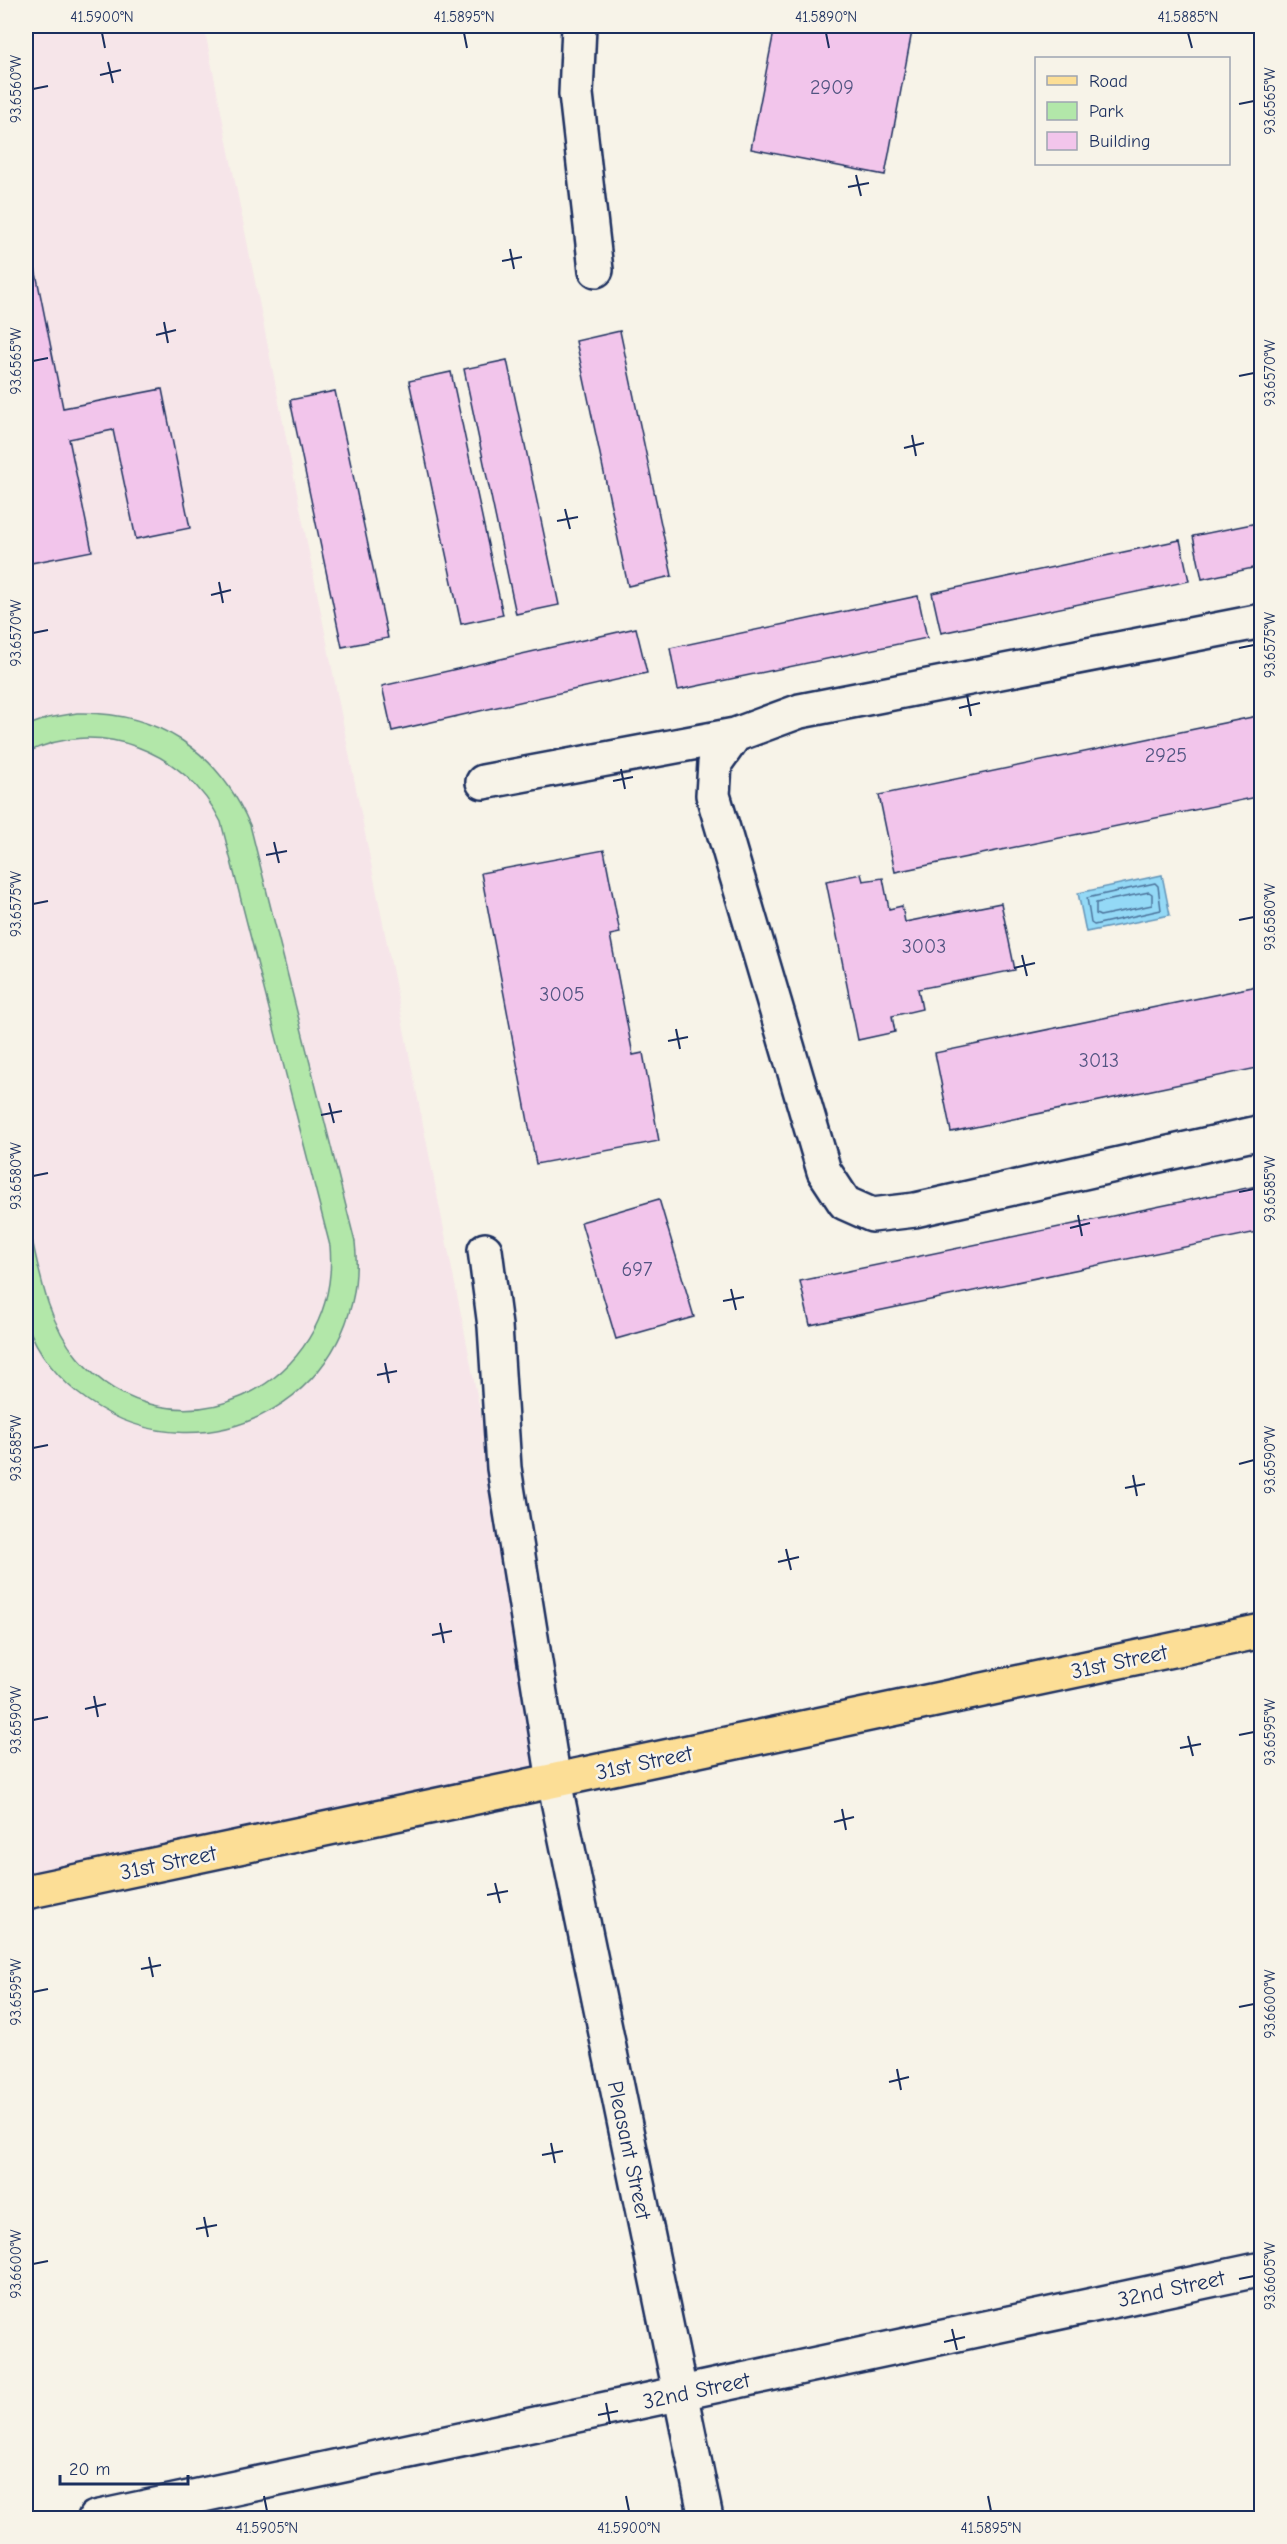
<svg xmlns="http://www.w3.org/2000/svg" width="1287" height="2544" viewBox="0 0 1287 2544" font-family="'Comic Neue',sans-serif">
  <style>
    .built { fill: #f6e5e9 }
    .green { fill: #b2e7a9; stroke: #668b84; stroke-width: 1.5 }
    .water { fill: #94d9f6; stroke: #6495b9; stroke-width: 1.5 }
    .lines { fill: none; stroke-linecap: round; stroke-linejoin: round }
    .shore { stroke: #4b739b; stroke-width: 1.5 }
    .building { fill: #f2c5eb; stroke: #1b2f5e; stroke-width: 1.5 }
    .minor-casing { stroke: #1b2f5e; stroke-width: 38 }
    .major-casing { stroke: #1b2f5e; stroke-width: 38 }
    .minor { stroke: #f7f3e8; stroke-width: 33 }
    .major { stroke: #fcde96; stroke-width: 33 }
    .ticks { fill: none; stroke: #1b2f5e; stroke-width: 2 }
    .labels { text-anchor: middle; stroke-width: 5; stroke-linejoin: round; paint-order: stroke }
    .number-label { font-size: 20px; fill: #515481 }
    .street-label { font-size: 22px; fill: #1b2f5e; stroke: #f7f3e8 }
    .neatline { fill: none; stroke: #1b2f5e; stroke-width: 2 }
    .ticks-label { font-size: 15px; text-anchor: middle; fill: #1b2f5e }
  </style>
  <rect width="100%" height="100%" fill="#f7f3e8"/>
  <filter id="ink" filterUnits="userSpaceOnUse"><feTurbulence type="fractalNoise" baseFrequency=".0167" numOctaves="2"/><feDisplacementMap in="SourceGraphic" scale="12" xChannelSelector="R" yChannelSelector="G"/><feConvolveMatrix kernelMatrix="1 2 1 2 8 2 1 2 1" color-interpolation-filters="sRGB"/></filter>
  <g filter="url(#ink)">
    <path class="built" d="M26,26H204L554,1781L26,1892Z"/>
    <path class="green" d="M77,713C158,711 218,751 250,825L355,1242C372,1391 209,1486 87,1400C61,1382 36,1353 27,1322C24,1311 26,1297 26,1286C26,1261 25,1237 26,1213C38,1261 44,1318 77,1357C171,1467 342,1388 330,1246L221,822C186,751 98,716 26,753V726L48,718Z"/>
    <path class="water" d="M1162,875L1170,915L1086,932L1078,893Z"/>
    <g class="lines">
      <path class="shore" d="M1155,883L1158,886L1161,910L1094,925L1091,923L1087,898Z
        M1149,892L1152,894V905L1100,916L1096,914V903Z"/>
    </g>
    <path class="building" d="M775,26H913L885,175L751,149Z
      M26,223L63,408L162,389L190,528L136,539L113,430L69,439L92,551L26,564Z
      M620,331L672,576L628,586L576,341Z
      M507,360L559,605L516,614L464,369Z
      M451,372L503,615L461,624L409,381Z
      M335,391L388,638L342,647L290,400Z
      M1262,522V566L1202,579L1193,536Z
      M1180,540L1189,581L941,633L932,593Z
      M918,596L927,638L678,690L670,648Z
      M636,628L647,673L392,731L382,686Z
      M1262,715V796L895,872L879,795Z
      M604,850L620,933L610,935L633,1055L643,1053L659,1141L536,1164L481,873Z
      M861,874L863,881L883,878L889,909L902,906L905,922L1001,903L1015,970L918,989L922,1009L892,1016L895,1032L858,1040L826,881Z
      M1262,985V1067L951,1132L935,1053Z
      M1262,1185V1231L810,1325L800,1281Z
      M659,1199L694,1317L616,1339L581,1222Z"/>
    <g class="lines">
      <g class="minor-casing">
        <path id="minor" d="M579,26L576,94L596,270
          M1262,621L800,711L735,735L715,763L713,795L824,1171L845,1203L872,1215L915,1210L1262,1132
          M483,782L735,735
          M485,1250L495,1326L504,1468L554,1781L706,2518
          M95,2518L1262,2269"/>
      </g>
      <g class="major-casing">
        <path id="major" d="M26,1892L1262,1631"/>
      </g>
      <use href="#minor" class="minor"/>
      <use href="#major" class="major"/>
    </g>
  </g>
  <path class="ticks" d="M102,33L105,48M464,33L467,48M826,33L829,48M1188,33L1192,48M108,62L113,83M100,75L121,70M33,89L48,86M1239,104L1254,101M856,175L861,196M848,187L869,183M510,249L514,269M502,261L522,257M164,322L168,343M156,335L176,330M33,361L48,358M1239,376L1254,373M912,435L916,456M904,448L924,443M565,509L570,529M557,521L578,517M219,582L223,603M211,595L231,590M33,633L48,630M1239,648L1254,645M967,695L971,716M959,708L980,703M621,769L625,789M613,781L633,777M274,842L279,863M266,855L287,851M33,904L48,901M1239,920L1254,917M1022,955L1027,976M1014,968L1035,963M676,1029L680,1049M668,1041L688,1037M329,1103L334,1123M321,1115L342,1111M33,1176L48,1173M1239,1192L1254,1189M1078,1215L1082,1236M1070,1228L1090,1223M731,1289L736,1310M723,1301L744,1297M385,1363L389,1383M377,1375L397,1371M33,1448L48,1445M1239,1464L1254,1460M1133,1475L1137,1496M1125,1488L1145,1484M786,1549L791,1570M778,1562L799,1557M440,1623L444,1643M432,1635L452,1631M94,1696L98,1717M85,1709L106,1704M33,1720L48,1717M1239,1735L1254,1732M1188,1736L1193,1756M1180,1748L1201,1744M842,1809L846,1830M834,1822L854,1817M495,1883L500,1903M487,1895L508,1891M149,1957L153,1977M141,1969L161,1965M33,1992L48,1989M1239,2007L1254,2004M897,2069L901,2090M889,2082L909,2077M551,2143L555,2163M542,2155L563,2151M204,2217L208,2237M196,2229L217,2225M33,2264L48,2261M1239,2279L1254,2276M952,2329L957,2350M944,2342L965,2337M606,2403L610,2424M598,2415L618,2411M264,2496L267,2511M626,2496L629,2511M988,2496L991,2511"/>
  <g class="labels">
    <g class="number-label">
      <text x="832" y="94">2909</text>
      <text x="1166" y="762">2925</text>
      <text x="924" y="953">3003</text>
      <text x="562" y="1001">3005</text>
      <text x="1099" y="1067">3013</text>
      <text x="637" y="1276">697</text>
    </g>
    <g class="street-label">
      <text transform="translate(1119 1661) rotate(-12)" y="8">31st Street</text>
      <text transform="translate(644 1762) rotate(-12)" y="8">31st Street</text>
      <text transform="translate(168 1862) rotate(-12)" y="8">31st Street</text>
      <text transform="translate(630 2150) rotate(78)" y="8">Pleasant Street</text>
      <text transform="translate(1171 2288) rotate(-12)" y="8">32nd Street</text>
      <text transform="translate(696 2390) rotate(-12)" y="8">32nd Street</text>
    </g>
  </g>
  <rect width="1287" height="2544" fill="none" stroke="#f7f3e8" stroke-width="66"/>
  <rect x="1035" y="57" width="195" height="108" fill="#f7f3e8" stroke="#9fa5b1" stroke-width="1.5"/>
  <rect x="1047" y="76" width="30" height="9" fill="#fcde96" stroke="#9fa5b1" stroke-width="1.5"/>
  <text x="1089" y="87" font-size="18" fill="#1b2f5e">Road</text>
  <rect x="1047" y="102" width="30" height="18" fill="#b2e7a9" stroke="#9fa5b1" stroke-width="1.5"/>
  <text x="1089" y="117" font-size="18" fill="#1b2f5e">Park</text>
  <rect x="1047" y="132" width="30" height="18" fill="#f2c5eb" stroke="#9fa5b1" stroke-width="1.5"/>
  <text x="1089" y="147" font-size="18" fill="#1b2f5e">Building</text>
  <path d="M60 2475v9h128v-9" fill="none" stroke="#1b2f5e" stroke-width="3"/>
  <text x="69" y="2475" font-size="18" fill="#1b2f5e" stroke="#f7f3e8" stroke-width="4.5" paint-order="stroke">20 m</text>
  <rect x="33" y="33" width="1221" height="2478" class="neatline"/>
  <g class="ticks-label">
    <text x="102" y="22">41.5900°N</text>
    <text x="464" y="22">41.5895°N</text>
    <text x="826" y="22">41.5890°N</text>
    <text x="1188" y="22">41.5885°N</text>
    <text transform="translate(16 89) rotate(-90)" y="5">93.6560°W</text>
    <text transform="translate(1270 101) rotate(-90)" y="5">93.6565°W</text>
    <text transform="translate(16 361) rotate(-90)" y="5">93.6565°W</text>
    <text transform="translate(1270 373) rotate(-90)" y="5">93.6570°W</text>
    <text transform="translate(16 633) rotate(-90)" y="5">93.6570°W</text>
    <text transform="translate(1270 645) rotate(-90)" y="5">93.6575°W</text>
    <text transform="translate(16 904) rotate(-90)" y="5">93.6575°W</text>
    <text transform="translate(1270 917) rotate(-90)" y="5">93.6580°W</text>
    <text transform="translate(16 1176) rotate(-90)" y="5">93.6580°W</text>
    <text transform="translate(1270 1189) rotate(-90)" y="5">93.6585°W</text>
    <text transform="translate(16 1448) rotate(-90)" y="5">93.6585°W</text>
    <text transform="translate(1270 1460) rotate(-90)" y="5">93.6590°W</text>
    <text transform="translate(16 1720) rotate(-90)" y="5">93.6590°W</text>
    <text transform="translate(1270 1732) rotate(-90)" y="5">93.6595°W</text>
    <text transform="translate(16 1992) rotate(-90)" y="5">93.6595°W</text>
    <text transform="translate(1270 2004) rotate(-90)" y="5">93.6600°W</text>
    <text transform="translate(16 2264) rotate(-90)" y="5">93.6600°W</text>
    <text transform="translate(1270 2276) rotate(-90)" y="5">93.6605°W</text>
    <text x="267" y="2533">41.5905°N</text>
    <text x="629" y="2533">41.5900°N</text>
    <text x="991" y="2533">41.5895°N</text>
  </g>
</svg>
